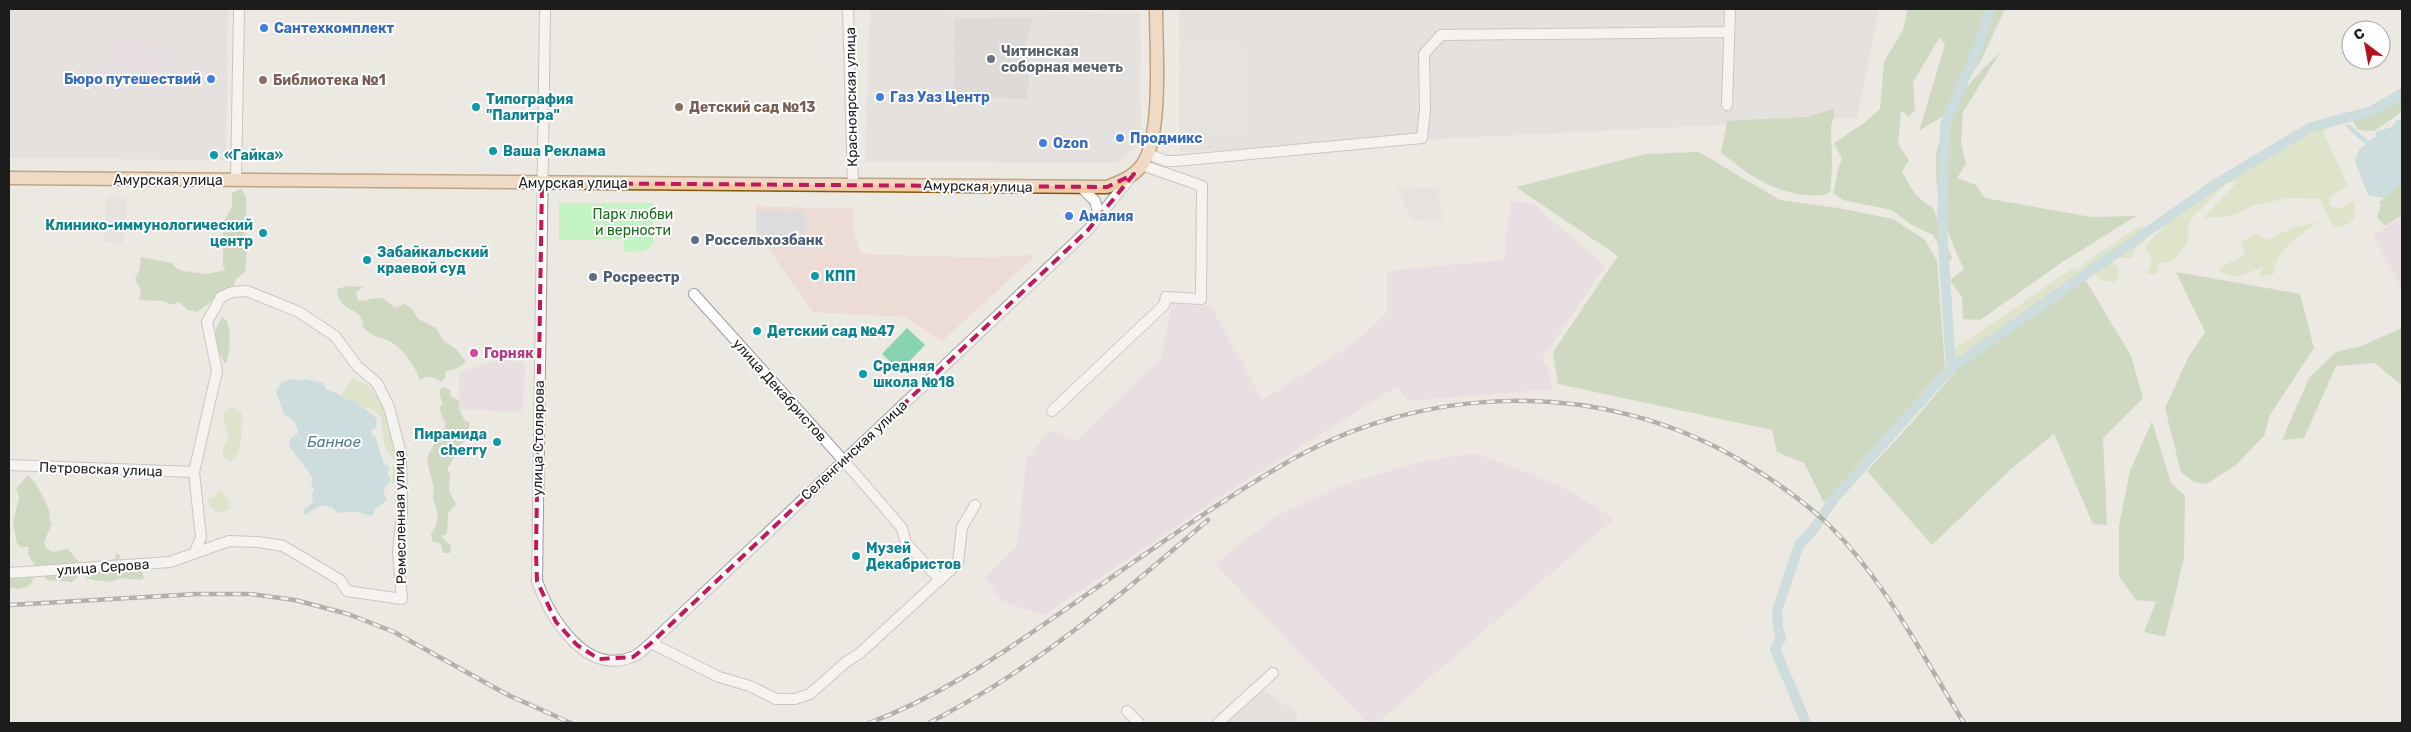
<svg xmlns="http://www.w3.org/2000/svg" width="2411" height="732" viewBox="0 0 2411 732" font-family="Rubik,sans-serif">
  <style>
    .residential { fill: #dad9d9 }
    .industrial { fill: #e4d5e2 }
    .religious { fill: #cacaca }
    .military { fill: #eddbd6 }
    .grass { fill: #cae1ad }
    .forest { fill: #abc79b }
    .park { fill: #c3f2c3 }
    .pitch { fill: #88d3b1 }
    .parking { fill: #dcdcdc }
    .water { fill: #a7ced5 }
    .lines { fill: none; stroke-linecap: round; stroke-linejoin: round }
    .canal { stroke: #a7ced5; stroke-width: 10 }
    .minor-casing { stroke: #9d9d9d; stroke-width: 12 }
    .major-casing { stroke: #845610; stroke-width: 15 }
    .minor { stroke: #fff; stroke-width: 10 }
    .major { stroke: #f1caa2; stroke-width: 12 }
    .rail-casing { stroke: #6a6a6a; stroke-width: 4.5 }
    .rail { stroke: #fff; stroke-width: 2.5; stroke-dasharray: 8; stroke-linecap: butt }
    .marked { fill: none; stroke: #c2185b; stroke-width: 4; stroke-dasharray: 10 6; stroke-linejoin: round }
    .shop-dot { fill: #3f7fe0; stroke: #fff; stroke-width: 2 }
    .worship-dot { fill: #6b7280; stroke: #fff; stroke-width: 2 }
    .education-dot { fill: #8d6e63; stroke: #fff; stroke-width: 2 }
    .culture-dot { fill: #0f9aa8; stroke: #fff; stroke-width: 2 }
    .service-dot { fill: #5c6f8a; stroke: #fff; stroke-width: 2 }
    .hotel-dot { fill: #d1479c; stroke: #fff; stroke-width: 2 }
    .labels { text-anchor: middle; stroke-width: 4; stroke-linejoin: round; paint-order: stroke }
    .shop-label { font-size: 14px; font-weight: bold; fill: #366cbe; stroke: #fff; text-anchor: start }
    .worship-label { font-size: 14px; font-weight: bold; fill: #5b616d; stroke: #fff; text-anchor: start }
    .education-label { font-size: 14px; font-weight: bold; fill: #785e54; stroke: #fff; text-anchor: start }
    .street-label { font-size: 14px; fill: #1c1c1c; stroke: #fff }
    .culture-label { font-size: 14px; font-weight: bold; fill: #0d838f; stroke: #fff; text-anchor: start }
    .park-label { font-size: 14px; fill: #176d18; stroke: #fff }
    .service-label { font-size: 14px; font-weight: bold; fill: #4e5e75; stroke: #fff; text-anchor: start }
    .hotel-label { font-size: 14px; font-weight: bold; fill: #b23c85; stroke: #fff; text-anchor: start }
    .water-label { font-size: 15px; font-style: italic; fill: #507999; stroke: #fff }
  </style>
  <rect width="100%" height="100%" fill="#ece8e2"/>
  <path class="residential" d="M9,9H228L226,160L9,158Z
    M870,9L1140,13L1141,132L1137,147L1117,163L865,162Z
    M1179,9H1879L1857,118L1180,152Z
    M1257,687L1296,712L1297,723H1218Z"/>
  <path class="industrial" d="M111,40L152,41V54L168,55V69L112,70Z
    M1511,201L1533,204L1605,266L1542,359L1547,365L1553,389L1407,401L1398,386L1235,487L1044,615L1002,602L985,577L1017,546L1026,460L1050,430L1076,441L1161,359L1172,304L1211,306L1262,400L1353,344L1387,313V271L1504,260Z
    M2402,216V290L2373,236Z
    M498,360L525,362L522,412L459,409V372Z
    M1475,453L1528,473L1572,492L1614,519L1377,723H1367L1215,564L1276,516L1349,483L1417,463Z"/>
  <path class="religious" d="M1032,18L1023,52L1030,67L1027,99L953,97L955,56L954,19Z"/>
  <path class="military" d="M756,206L854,209L853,230L861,254L994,258L999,256L1036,255L942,341L905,317L813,312L756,231Z"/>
  <path class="grass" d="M2346,113L2323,132L2348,186L2329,197V205L2338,209L2353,201L2355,208L2354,220L2343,227L2333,226L2320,199L2289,198L2254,205L2231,216L2203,218L2237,182L2227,183L2193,216L2188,228L2187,244L2172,261L2158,264L2157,275L2147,273L2152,262L2145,246L2208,183L2261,155L2307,124Z
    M2319,221C2301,235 2274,249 2274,274L2259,277L2263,267L2237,277L2217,270L2245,254L2241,241L2256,235L2267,240L2291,229Z
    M2144,227L2145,242L2135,248L2133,258H2109C2119,267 2121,269 2115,282L2102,281L2091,269H2086L1957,359L1951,351L2072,269L2083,268L2084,263L2136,228Z
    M352,378C385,388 394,431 406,460L407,467L398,480L392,484L394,462L384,444L381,416L370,408H361L358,403L341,398Z
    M235,408L242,413C241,429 244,448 233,460L229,461L223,456V447C233,437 225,427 223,414L227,409Z
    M221,491L228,500L229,510L219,512L211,508L208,500Z"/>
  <path class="forest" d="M1908,9H2005L1982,58L1948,113L1919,131L1945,45L1940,37L1913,82L1915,110L1909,117L1901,111L1898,144L1909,160L1902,171C1910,188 1917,199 1933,208L1952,259L1948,260L1933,235L1910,224L1892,210L1843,200L1833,193C1837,181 1836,171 1842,159L1834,143L1864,123L1880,109L1884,62L1903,30Z
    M2001,51L1963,112L1961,143L1966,164L1957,178L1976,185L1985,198L2091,217L2136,216L2064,261L1980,320L1963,319L1962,297L1950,280L1964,269C1947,235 1934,197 1936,158C1937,139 1959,98 1971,82C1980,71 1991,61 2001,51Z
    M2402,88V112L2374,131L2358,130L2351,117Z
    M1834,109C1836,118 1830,123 1831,132C1832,154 1833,168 1830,192C1815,201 1779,191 1763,182C1748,175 1734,162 1721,153L1727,121L1806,117Z
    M1699,152L1780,200L1838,208L1893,219L1925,240L1937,261L1945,367L1824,503L1804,463L1777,452L1772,430L1558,384L1553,352L1618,256L1516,187L1646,154Z
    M2402,183V215L2385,226L2377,218L2381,205L2379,202Z
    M241,189L246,197V221L241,226L248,240L245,272L236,279L234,285L197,312L187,310L179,302L171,305L164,301L139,300L141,291L135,278L139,271L141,257L172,263L176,268L183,271L206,274L226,270L223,266V224L232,206V193Z
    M2176,272L2300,294L2314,348L2270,415L2264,436L2235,466L2206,484L2194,482L2181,472L2165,408L2188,358L2205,332Z
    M2085,279L2131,356L2143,398L2103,438L2107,525L2093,524L2054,434L2011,469L1932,545L1867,471L1914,420L1960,366L1985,345Z
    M347,286L363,287L356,293L358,301C374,301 380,291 394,308L405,304L412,309L418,319L436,328L444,341L456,349L466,362L458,368L446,371L445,377L441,382C433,377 428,374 420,380C415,366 402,346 387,340C377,336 370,336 363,327C364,305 337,314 337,289Z
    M223,317C233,325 230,352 226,364C215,348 210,332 223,317Z
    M2402,328V386L2375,363L2336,366L2304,438L2282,440L2309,378L2336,352L2361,346Z
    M444,387L450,390L451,397L459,400V409L465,421L470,422C469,427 469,437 464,442C459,446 456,445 453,452L455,456L447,469L450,474L449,491L456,504L448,513L447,534L441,536L451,546L450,553H443L441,544L432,541L431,534L436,525L438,514L433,499L434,488L427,461L429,453L446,425L439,409L442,404L439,390Z
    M2152,421L2171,483L2185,496L2184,558L2165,637L2144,632L2156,602L2136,600L2119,576V526L2130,471Z
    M28,475C37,483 46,502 50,513L49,518L52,525L44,541L46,548L53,552L68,549L80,563L78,576L72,582L47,580L40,571L36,573L30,585L20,589L9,588V576L36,567L28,554L29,547H21L17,544L13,522L19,497L16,489Z
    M115,554L120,555L117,571L123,572L141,570L144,578L140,580L120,578L111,582L86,579L83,565L88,562C98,565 106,563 116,558Z"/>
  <path class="park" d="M559,203H653V245L644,251L624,252V239L559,240Z"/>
  <path class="pitch" d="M907,328L925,345L900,371L882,354Z"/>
  <path class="parking" d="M1180,39H1195L1196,42H1244L1246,86L1244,96V136L1182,138Z
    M1397,187L1438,188L1442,221L1412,220Z
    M107,196L127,198L123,244L103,242Z
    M805,211L804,248L767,247L756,231V212Z"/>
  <path class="water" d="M2396,120H2402V183L2384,198L2368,195L2355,161L2359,150L2367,144L2359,139L2344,124L2351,126L2369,141L2376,136L2375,132L2392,127Z
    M293,379L302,381L305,379L323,383L326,390L337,393L348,401L352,399L355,403H358L361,408H364L377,419L376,428L371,430L372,436H375L384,464L389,466L388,475L391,480L383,490L387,500L376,508L372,516L353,511L337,513L333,508L322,505L305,515L303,510L313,503L312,495L314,489L311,484L313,478L289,446L290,439L298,433C296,423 294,419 284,415L276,392L281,383Z"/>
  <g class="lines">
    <path class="canal" d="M1951,368L1942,227L1945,125L1980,42L1990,9
      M1806,723L1775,649L1781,638L1778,628L1777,610L1799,545L1813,530L1833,500L1951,368L2216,184L2311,127L2376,110L2402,93"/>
    <g class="minor-casing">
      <path id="minor" d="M545,9L537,581C550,617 585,676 632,657C639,655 645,648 651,643L1088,230L1131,177
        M848,9L853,186
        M1727,105L1730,9
        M1148,154L1166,161H1176L1422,138L1425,110L1424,54L1441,35L1729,32
        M236,180L239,9
        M1082,188L1095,201L1099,216
        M694,294L852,470L902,528L906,543L940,580
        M1052,411L1164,305L1166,297L1201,299L1202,186L1142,165
        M9,465L194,472
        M9,573L170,562L229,541L258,542L283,546L340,580L347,591L402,599L398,552L402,512L401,454L389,407L377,383L357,366L335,336L299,312L247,291L232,292L221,297L207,322L217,371L194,472L201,537L195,552
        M651,643L719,677L750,686L776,699H795L810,694L846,662L860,653L958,563L962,527L975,505
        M1127,711L1139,723
        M1218,723L1273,673"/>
    </g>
    <g class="major-casing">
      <path id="major" d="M9,178L1107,187C1120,182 1133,177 1142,165C1163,136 1156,47 1156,9"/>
    </g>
    <use href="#minor" class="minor"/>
    <use href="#major" class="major"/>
    <g class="rail-casing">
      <path id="rail" d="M9,605L198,594H250L295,600L348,614L394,632L508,695L571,723
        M869,723C936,698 994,659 1053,618C1127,567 1201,513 1279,467C1421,382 1602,377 1745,463C1775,481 1805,502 1830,526C1886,582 1923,657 1964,723
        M929,723C957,708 987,692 1014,673C1083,628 1145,574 1208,520"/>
    </g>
    <use href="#rail" class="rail"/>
  </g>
  <path d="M0 0H2411V732H0ZM1134,174L1088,230L651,643L633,657L599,659L577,645L556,622L537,581L536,553L542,183L1107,187Z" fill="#ece8e2" fill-opacity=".55" fill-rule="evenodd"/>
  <path class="marked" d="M1134,174L1088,230L651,643L633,657L599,659L577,645L556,622L537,581L536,553L542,183L1107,187Z"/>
  <g class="shop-dot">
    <circle cx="264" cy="28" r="5"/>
    <circle cx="211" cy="79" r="5"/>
    <circle cx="880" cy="97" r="5"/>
    <circle cx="1120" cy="138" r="5"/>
    <circle cx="1043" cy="143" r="5"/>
    <circle cx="1069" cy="216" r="5"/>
  </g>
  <circle class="worship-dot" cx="991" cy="59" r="5"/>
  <g class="education-dot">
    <circle cx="263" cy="80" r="5"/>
    <circle cx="679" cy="107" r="5"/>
  </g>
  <g class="culture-dot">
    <circle cx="476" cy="107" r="5"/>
    <circle cx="493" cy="151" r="5"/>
    <circle cx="214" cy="155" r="5"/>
    <circle cx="263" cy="233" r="5"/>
    <circle cx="367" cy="260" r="5"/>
    <circle cx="815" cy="276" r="5"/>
    <circle cx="757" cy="331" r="5"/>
    <circle cx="863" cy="374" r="5"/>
    <circle cx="497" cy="442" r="5"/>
    <circle cx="856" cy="556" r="5"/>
  </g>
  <g class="service-dot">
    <circle cx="695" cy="240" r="5"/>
    <circle cx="593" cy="277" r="5"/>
  </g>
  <circle class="hotel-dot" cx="474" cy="353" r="5"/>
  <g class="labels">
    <g class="shop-label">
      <text x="274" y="33">Сантехкомплект</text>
      <text x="201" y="84" text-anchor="end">Бюро путешествий</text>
      <text x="890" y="102">Газ Уаз Центр</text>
      <text x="1130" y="143">Продмикс</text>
      <text x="1053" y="148">Ozon</text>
      <text x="1079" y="221">Амалия</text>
    </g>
    <g class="worship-label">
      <text x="1001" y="56">Читинская<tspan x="1001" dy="16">соборная мечеть</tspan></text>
    </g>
    <g class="education-label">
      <text x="273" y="85">Библиотека №1</text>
      <text x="689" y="112">Детский сад №13</text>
    </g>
    <g class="street-label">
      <text transform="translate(851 97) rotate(-91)" y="5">Красноярская улица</text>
      <text x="168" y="185">Амурская улица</text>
      <text x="573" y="188">Амурская улица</text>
      <text transform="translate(978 186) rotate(1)" y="5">Амурская улица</text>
      <text transform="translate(780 390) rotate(48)" y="5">улица Декабристов</text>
      <text transform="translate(538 438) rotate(-89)" y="5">улица Столярова</text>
      <text transform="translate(854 450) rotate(-43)" y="5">Селенгинская улица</text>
      <text transform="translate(101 469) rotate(2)" y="5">Петровская улица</text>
      <text transform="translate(400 517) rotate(-91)" y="5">Ремесленная улица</text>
      <text transform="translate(103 567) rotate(-4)" y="5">улица Серова</text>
    </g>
    <g class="culture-label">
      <text x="486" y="104">Типография<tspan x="486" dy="16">"Палитра"</tspan></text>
      <text x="503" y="156">Ваша Реклама</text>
      <text x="224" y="160">«Гайка»</text>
      <text x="253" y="230" text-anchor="end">Клинико-иммунологический<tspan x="253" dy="16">центр</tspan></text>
      <text x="377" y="257">Забайкальский<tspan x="377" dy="16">краевой суд</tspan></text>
      <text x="825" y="281">КПП</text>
      <text x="767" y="336">Детский сад №47</text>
      <text x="873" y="371">Средняя<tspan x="873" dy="16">школа №18</tspan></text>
      <text x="487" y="439" text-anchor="end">Пирамида<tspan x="487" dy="16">cherry</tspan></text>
      <text x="866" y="553">Музей<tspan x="866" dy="16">Декабристов</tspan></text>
    </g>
    <g class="park-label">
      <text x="633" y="219">Парк любви<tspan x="633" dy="16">и верности</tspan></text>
    </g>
    <g class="service-label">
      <text x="705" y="245">Россельхозбанк</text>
      <text x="603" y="282">Росреестр</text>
    </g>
    <g class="hotel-label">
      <text x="484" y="358">Горняк</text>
    </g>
    <g class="water-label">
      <text x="334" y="447">Банное</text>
    </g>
  </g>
  <rect width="2411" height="732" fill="none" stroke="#1c1c1c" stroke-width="20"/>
  <g transform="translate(2366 45) rotate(328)"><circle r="24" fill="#ffffff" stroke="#a4a4a4"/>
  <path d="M0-4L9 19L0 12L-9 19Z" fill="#b2151f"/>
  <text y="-8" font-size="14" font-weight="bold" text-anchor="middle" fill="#1c1c1c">С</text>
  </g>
</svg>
